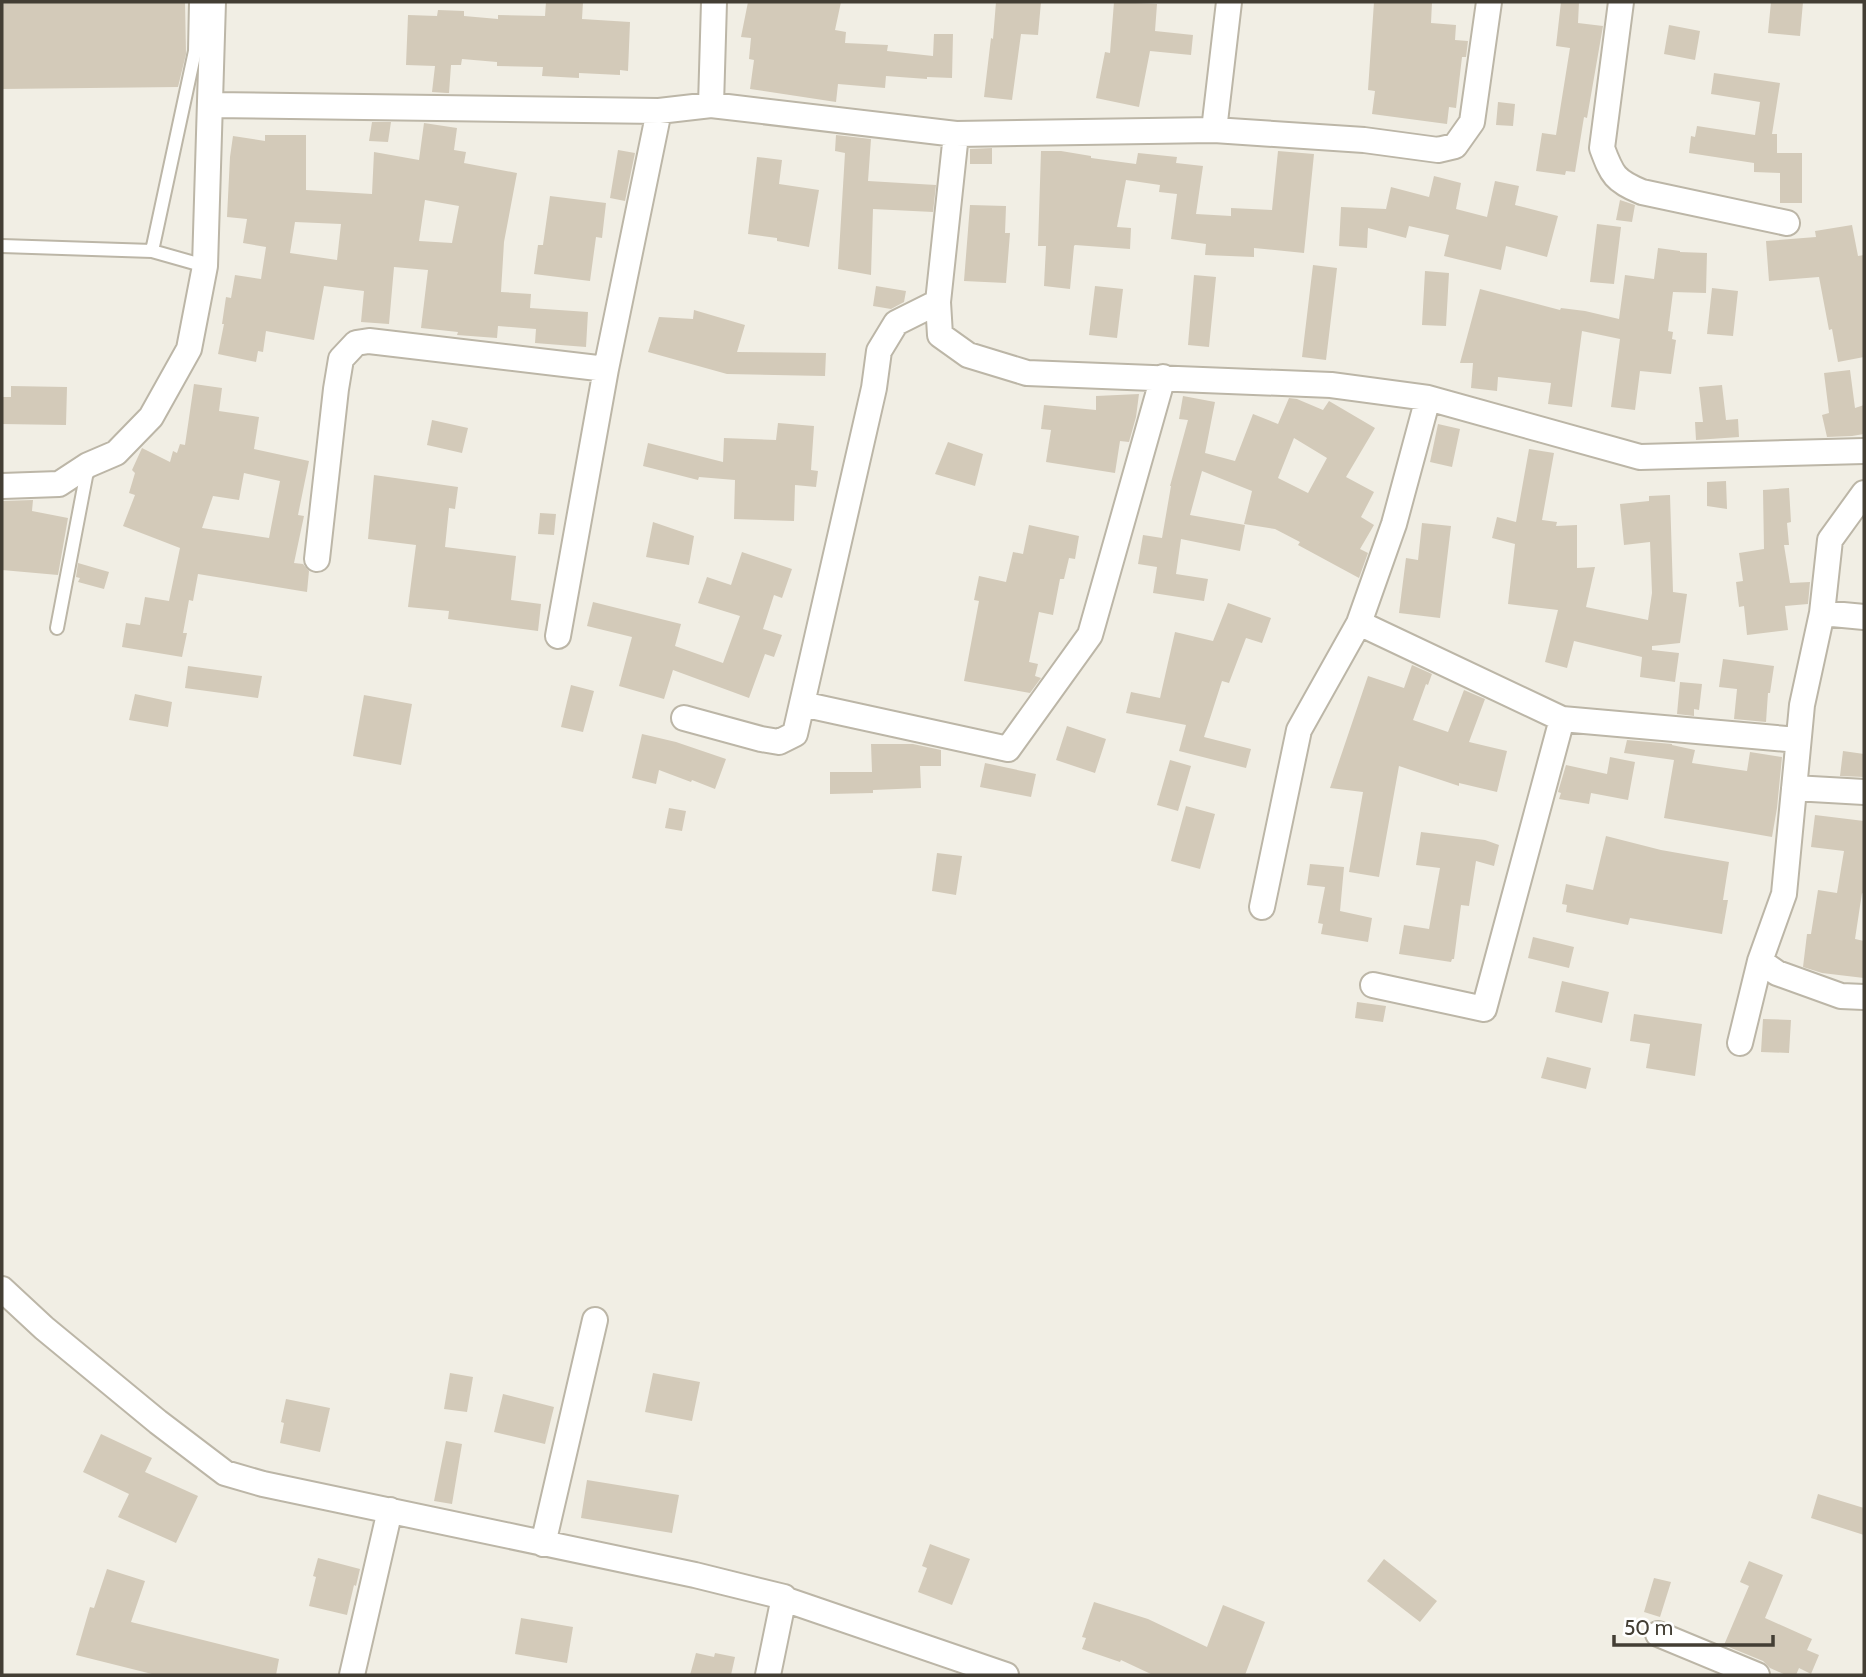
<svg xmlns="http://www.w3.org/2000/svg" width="1866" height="1677" viewBox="0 0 1866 1677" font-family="Cabin,sans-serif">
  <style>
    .building { fill: #d3cab9; fill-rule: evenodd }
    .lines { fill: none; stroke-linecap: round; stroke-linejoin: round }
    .lane-casing { stroke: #bcb6a7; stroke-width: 16 }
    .street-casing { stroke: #bcb6a7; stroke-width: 28 }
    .lane { stroke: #fff; stroke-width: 12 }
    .street { stroke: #fff; stroke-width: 24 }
  </style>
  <rect width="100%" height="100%" fill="#f1eee4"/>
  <path class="building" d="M2,2H185L186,54L178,87L2,89Z
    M546,2H583L582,19L630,22L628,71L620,70V75L579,73V78L542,76L543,67L497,66V62L462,59L461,65H451L449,93H447L432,92L435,66L406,65L408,15L437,16L438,10L464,11V16L498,19V15L545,16Z
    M748,2H841L835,30L846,32L845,43L888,45L887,51L933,56L934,34H953L952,78L927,77V79L886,76L885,88L838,84L836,102L750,89L754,60L749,59L751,38L741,37Z
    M996,2H1041L1038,35L1021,34L1012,100L984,97L991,38L993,39Z
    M1114,2L1157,4L1155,31L1193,35L1191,55L1150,51L1139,107L1096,98L1105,52L1110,53Z
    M1374,2H1432L1431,23L1456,25L1455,40L1468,41L1466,57H1462L1456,108L1449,107L1447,124L1372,114L1375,91L1368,90Z
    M1561,2H1579L1578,23L1603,26L1587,118L1584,117L1575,172L1566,171L1565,175L1536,171L1542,133L1556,135L1570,48L1556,46Z
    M1771,2H1803L1800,36L1768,33Z
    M1669,25L1700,31L1695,60L1664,54Z
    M1714,73L1780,83L1772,134H1777V153H1802V203H1780V173L1754,172V163L1689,153L1691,136L1695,137L1697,126L1755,135L1760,102L1711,94Z
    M1498,102L1515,104L1513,126L1496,125Z
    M372,122H391L388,142L369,141Z
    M424,123L457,128L454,150L466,152L464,163L517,173L504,242L501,292L531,294L530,308L588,312L586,347L535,343L536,329L498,326L497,338L457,335L458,332L421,328L428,270L394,267L389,324L361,322L364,291L324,286L314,340L266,331L263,352L258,351L256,362L218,354L224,324H222L226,297L231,298L235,275L261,279L266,247L243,243L247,219L227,217L230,157L233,136L265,141V135H306V190L372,194L374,152L419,160ZM425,200L459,206L452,243L419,241ZM295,222L341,224L337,260L290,253Z
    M836,135L871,139L868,181L936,185L933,212L873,209L871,275L838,269L845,153L835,151Z
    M992,148V164H970V149Z
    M618,150L635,153L625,201L610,198Z
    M1041,151H1061L1091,156V158L1136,164L1138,153L1177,157L1176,163L1203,166L1196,214L1231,216V208L1272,210L1278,151L1314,154L1304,253L1254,248V257L1205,255L1206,244L1171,239L1177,194L1159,192L1160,185L1126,180L1117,227L1131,228L1130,249L1075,245L1074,246L1070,289L1044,286L1046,246H1038Z
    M757,157L782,160L779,184L819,190L809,247L777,241V238L748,234Z
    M1434,176L1461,183L1456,209L1487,217L1495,181L1519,186L1515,205L1558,216L1547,257L1506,246L1501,270L1444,256L1449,235L1409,226L1406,238L1368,228L1367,248L1339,246L1341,207L1386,209L1391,187L1429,197Z
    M550,196L606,203L602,238L596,237L590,281L534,274L538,245H543Z
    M1620,200L1635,205L1632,222L1616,220Z
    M970,205L1006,206L1005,233H1010L1006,283L964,281Z
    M1597,224L1621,227L1614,284L1590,282Z
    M1852,225L1858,256L1864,255V357L1838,362L1832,329L1829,330L1819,277L1769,281L1766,241L1816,237L1815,231Z
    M1658,248L1680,251V252L1707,253L1706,293L1673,292L1668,331L1673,332L1672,339L1676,340L1671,374L1640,371L1635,410L1611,407L1620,339L1582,331L1572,407L1548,404L1551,383L1498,377L1497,391L1471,388L1473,363H1460L1480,289L1560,310L1561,308L1585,311L1619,319L1625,275L1654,279Z
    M1313,265L1337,268L1326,360L1302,357Z
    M1425,271L1449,273L1446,326L1422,325Z
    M1194,275L1216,277L1209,347L1188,345Z
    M876,286L906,291L904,302L891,309L873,306Z
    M1095,286L1123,289L1117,338L1089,335Z
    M1712,288L1738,291L1733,336L1707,334Z
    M694,310L745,325L737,352L826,353L825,376L727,374L648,352L659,317L693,319Z
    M1850,370L1855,408L1864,405V434L1852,436L1827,437L1822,415L1829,413L1824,373Z
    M194,384L222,388L219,411L259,417L254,449L309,461L298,515L304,516L294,563L303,564L309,571L307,592L198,574L193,601L189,600L183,633H187L182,657L122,647L126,623L140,625L145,597L169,601L180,548L123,526L135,495L129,493L135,473L132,470L142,448L170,462L173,451L177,453L180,444L185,445ZM244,473L280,481L269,538L202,528L213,496L239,500Z
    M1722,385L1726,420L1738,419L1739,437L1696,440L1695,422H1703L1699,387Z
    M11,386L67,387L66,425L2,424V397H11Z
    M1139,394L1136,417L1129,442L1120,441L1115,473L1046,462L1051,430L1041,429L1044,405L1096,410V396Z
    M1183,396L1215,402L1205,453L1235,461L1253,414L1278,424L1289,398L1297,399L1323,410L1329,401L1375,428L1346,477L1374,492L1361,517L1374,525L1360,549L1368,553L1359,578L1298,545L1300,542L1275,529L1244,524L1252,491L1202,471L1190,515L1245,525L1240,551L1181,539L1176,574L1208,579L1204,601L1153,593L1157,567L1138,564L1143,535L1162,538L1171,486H1170L1188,420L1179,419ZM1294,438L1327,458L1308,493L1278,478Z
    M432,420L468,428L462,453L427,445Z
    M778,423L814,426L811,470L818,471L816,487L795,485L794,521L734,519L735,480L699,477L698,480L643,466L648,443L723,462L724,438L776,440Z
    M1438,424L1460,429L1452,467L1430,462Z
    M948,442L983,454L975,486L935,474Z
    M1529,449L1554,453L1542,520L1557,522L1556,526L1577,525V568L1595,567L1586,607L1648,620L1652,593L1650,542L1624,545L1620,504L1649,501V496L1670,495L1673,592L1687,594L1680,643L1652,646V650L1679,653L1675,682L1640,677L1642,657L1574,641L1567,668L1545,662L1558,610L1508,604L1515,544L1492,538L1497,517L1516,522Z
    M374,475L458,487L455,509L449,508L445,547L516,556L511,600L541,604L538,631L448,619L449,611L408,607L416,545L368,539Z
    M1726,481L1727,509L1707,506V482Z
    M1789,488L1791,522L1787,523L1789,545H1784L1790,583L1810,582L1808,604L1785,606L1788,630L1747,635L1744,606L1739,607L1736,582L1743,581L1739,553L1764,549L1763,490Z
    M33,500L32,511L68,518L58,575L2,570V501Z
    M540,513L556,514L554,535L538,534Z
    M653,522L694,536L689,565L646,557Z
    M1422,523L1451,526L1440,618L1399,613L1406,558L1418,560Z
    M1029,525L1079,536L1075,559L1069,558L1064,579H1060L1053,615L1039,612L1029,662L1038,664L1035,676L1041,678L1030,693L964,681L979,601L974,600L979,576L1006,582L1013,552L1023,554Z
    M742,552L792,569L782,598L774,595L763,629L782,635L774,657L765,654L749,698L673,670L664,699L619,686L632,637L587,626L593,602L681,624L675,646L723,663L740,616L698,603L707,577L731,585Z
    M78,563L109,572L104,589L78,582L80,578L76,577Z
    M1228,603L1271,618L1262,643L1246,638L1229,683L1222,681L1204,737L1251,749L1246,768L1179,751L1186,725L1126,713L1131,692L1160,698L1175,632L1213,641Z
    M1723,659L1774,666L1770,693H1768L1766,722L1734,719L1737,689L1719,687Z
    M1412,665L1432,674L1428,685L1426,684L1413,720L1448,732L1464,690L1485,699L1469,742L1507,751L1497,792L1459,783V786L1399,766L1379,877L1349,872L1363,792L1330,788L1368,676L1404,688Z
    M188,666L262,676L258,698L185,688Z
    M1680,682L1702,684L1699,710L1694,709V716L1677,714Z
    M571,685L594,691L583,732L561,727Z
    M135,694L172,702L168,727L129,720Z
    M364,695L412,704L401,765L353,756Z
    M1067,726L1106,739L1095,773L1056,760Z
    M642,734L676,742L726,759L715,789L692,780L691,782L659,770L656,784L632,778Z
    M1627,740L1672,744V745L1695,750L1692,763L1747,771L1750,752L1782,757L1777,808L1772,837L1664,818L1674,760L1624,753Z
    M871,744H913L941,750V766H920L921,788L873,790V793L830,794V772H872Z
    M1843,751L1864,754V777L1840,776Z
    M1610,757L1635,762L1628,800L1591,793L1589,804L1559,799L1561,793L1558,792L1566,765L1607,774Z
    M1170,760L1191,766L1178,811L1157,805Z
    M985,763L1036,774L1031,797L980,787Z
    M1186,806L1215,814L1200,869L1171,861Z
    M669,808L686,811L682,831L665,828Z
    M1815,815L1864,821V894L1862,893L1855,939L1864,941V978L1822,973L1803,967L1807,934H1811L1818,890L1837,893L1844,851L1811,847Z
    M1421,832L1485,840L1499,845L1494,866L1476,861L1469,906L1461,905L1454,959H1452L1451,962L1399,954L1404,925L1429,929L1440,868L1416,865Z
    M1606,836L1661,850L1729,862L1723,900H1728L1722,934L1630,918L1628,925L1566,912L1567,905L1562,904L1566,884L1593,890Z
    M937,853L962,856L956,895L932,891Z
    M1310,864L1344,867L1340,911L1372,918L1368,942L1321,934L1323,924L1318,923L1325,887L1307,885Z
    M1533,937L1574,947L1569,968L1528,958Z
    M1562,981L1609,992L1602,1023L1555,1012Z
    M1357,1002L1386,1006L1383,1022L1355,1018Z
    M1634,1014L1702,1024L1695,1076L1646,1068L1650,1044L1630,1041Z
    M1763,1019L1791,1020L1789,1053L1761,1052Z
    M1547,1057L1591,1068L1586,1089L1541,1078Z
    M450,1373L473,1377L467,1412L444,1409Z
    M653,1373L700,1382L692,1421L645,1412Z
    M503,1394L554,1407L545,1444L494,1432Z
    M286,1399L330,1408L320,1452L280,1443L284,1423L281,1422Z
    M101,1434L152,1458L145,1472L198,1496L176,1543L118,1517L129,1494L83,1472Z
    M446,1441L462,1444L452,1504L434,1501Z
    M587,1480L679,1495L672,1533L581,1518Z
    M1818,1494L1864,1508V1535L1811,1518Z
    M930,1544L970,1559L952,1605L918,1592L927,1568L922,1566Z
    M318,1558L360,1569L356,1586L354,1585L347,1615L309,1606L316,1577L313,1576Z
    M1384,1559L1437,1601L1420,1622L1367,1581Z
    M1749,1561L1783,1575L1765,1618L1812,1639L1807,1650L1819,1655L1811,1674L1799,1668L1796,1675H1786L1770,1668L1763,1661L1724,1645L1749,1586L1740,1582Z
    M107,1569L145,1581L131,1622L279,1659L276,1675H156L76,1655L90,1607L94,1608Z
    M1654,1578L1671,1582L1660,1617L1644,1612Z
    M1094,1602L1148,1619L1207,1647L1223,1605L1265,1622L1245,1675H1153L1121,1660L1120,1662L1082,1649L1086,1638L1082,1637Z
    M521,1618L573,1627L567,1663L515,1654Z
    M696,1653L714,1657L715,1653L735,1657L731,1675H690Z"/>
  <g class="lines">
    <g class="lane-casing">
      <path id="lane" d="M2,246L152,251L205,266
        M152,251L195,51L196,2
        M57,628L88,466"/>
    </g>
    <g class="street-casing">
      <path id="street" d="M1621,2L1602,148C1612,175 1615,181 1642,192L1787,223
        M210,105L659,111L711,105L956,134L1214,130L1229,2
        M711,105L714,2
        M1214,130L1364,140L1438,150L1455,146L1472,122L1489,2
        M956,134L938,302L940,335L968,355L1027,373L1331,385L1428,398L1640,457L1864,451
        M2,486L59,484L88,465L116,453L151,417L189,349L205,266L213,2
        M317,559L336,389L341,359L356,343L369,341L606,369
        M1822,613L1864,617
        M1359,623L1562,719L1798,740
        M558,636L606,369L659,111
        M802,704L1008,749L1090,635L1163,377
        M684,718L761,739L779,742L795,734L874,388L879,351L896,323L938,302
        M1794,788L1864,792
        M1262,907L1299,730L1359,623L1394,524L1428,398
        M1760,961L1777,973L1841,996L1864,997
        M1373,985L1484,1009L1562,719
        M1740,1043L1760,961L1784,894L1802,705L1822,613L1830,540L1864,493
        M2,1289L44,1328L158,1422L225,1473L263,1484L695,1575L784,1597V1599L1006,1675
        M543,1544L595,1320
        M1658,1634L1757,1675
        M352,1675L390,1510
        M768,1675L784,1597"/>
    </g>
    <use href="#lane" class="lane"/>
    <use href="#street" class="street"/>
  </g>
  <rect width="1866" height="1677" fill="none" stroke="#433e34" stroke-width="7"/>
  <path d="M1614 1635v10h159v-10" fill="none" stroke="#433e34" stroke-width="3.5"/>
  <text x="1624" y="1635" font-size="21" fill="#433e34" stroke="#ffffff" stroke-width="5" paint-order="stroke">50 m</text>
</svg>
